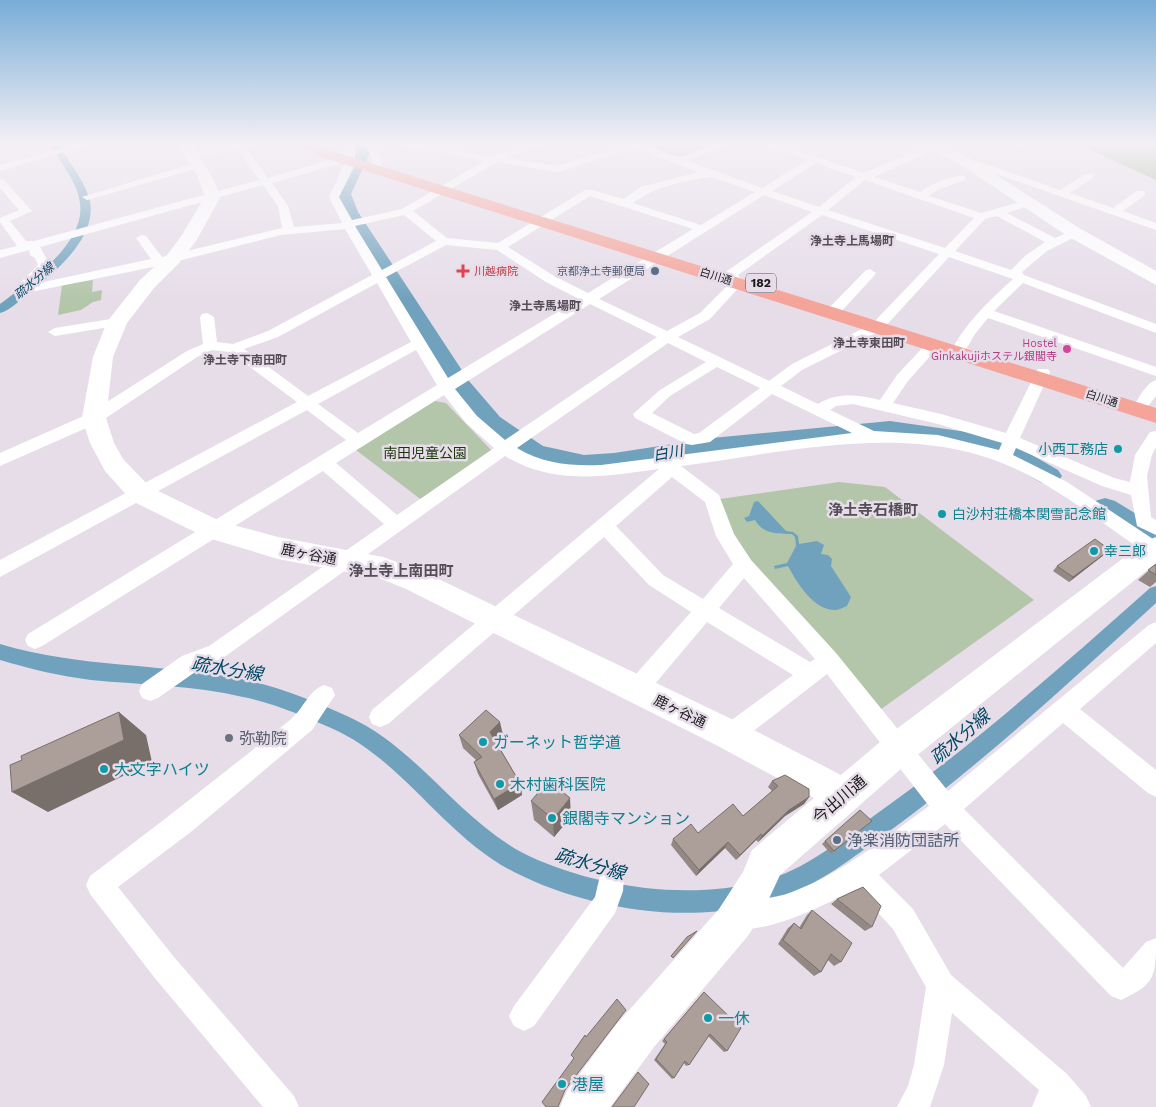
<svg xmlns="http://www.w3.org/2000/svg" width="1156" height="1107" viewBox="0 0 1156 1107" font-family="'Work Sans','Noto Sans JP',sans-serif">
  <style>
    .green { fill: #b3c6aa }
    .forest { fill: #96b289 }
    .water { fill: #70a2bd }
    .lines { fill: none; stroke-linecap: round; stroke-linejoin: round }
    .canal { fill: #70a2bd; fill-rule: evenodd }
    .river { fill: #70a2bd; fill-rule: evenodd }
    .street { fill: #fff; fill-rule: evenodd }
    .secondary { fill: #fff; fill-rule: evenodd }
    .primary { fill: #f5a49a; fill-rule: evenodd }
    .wall { fill: #948884 }
    .shaded-wall { fill: #786f6b }
    .building { fill: #ac9e99; stroke: #786f6b }
    .health-dot { fill: #e0444e; stroke: #e6dde9; stroke-width: 2 }
    .service-dot { fill: #5c6f8a; stroke: #e6dde9; stroke-width: 2 }
    .hotel-dot { fill: #d1479c; stroke: #e6dde9; stroke-width: 2 }
    .culture-dot { fill: #0f9aa8; stroke: #e6dde9; stroke-width: 2 }
    .worship-dot { fill: #6b7280; stroke: #e6dde9; stroke-width: 2 }
    .labels { text-anchor: middle; stroke-width: 5; stroke-linejoin: round; paint-order: stroke }
    .far-health-label { font-size: 11px; fill: #be3a42; stroke: #e6dde9; text-anchor: start }
    .far-service-label { font-size: 11px; fill: #4e5e75; stroke: #e6dde9; text-anchor: end }
    .far-street-label { font-size: 11px; fill: #1c191d; stroke: #e6dde9 }
    .far-hotel-label { font-size: 11px; fill: #b23c85; stroke: #e6dde9; text-anchor: end }
    .far-neighbourhood-label { font-size: 12px; font-weight: bold; fill: #554d57; stroke: #e6dde9 }
    .far-water-label { font-size: 12px; font-style: italic; fill: #004763; stroke: #e6dde9 }
    .shield { fill: #e6dde9; stroke: #59545a; stroke-width: 1 }
    .shield-label { font-size: 12px; font-weight: bold; fill: #1c191d }
    .culture-label { font-size: 14px; fill: #0d838f; stroke: #e6dde9; text-anchor: start }
    .park-label { font-size: 14px; fill: #1b360a; stroke: #e6dde9 }
    .street-label { font-size: 14px; fill: #1c191d; stroke: #e6dde9 }
    .water-label { font-size: 15px; font-style: italic; fill: #004763; stroke: #e6dde9 }
    .neighbourhood-label { font-size: 15px; font-weight: bold; fill: #554d57; stroke: #e6dde9 }
    .near-worship-label { font-size: 16px; fill: #5b616d; stroke: #e6dde9; text-anchor: start }
    .near-culture-label { font-size: 16px; fill: #0d838f; stroke: #e6dde9; text-anchor: start }
    .near-street-label { font-size: 16px; fill: #1c191d; stroke: #e6dde9 }
    .near-service-label { font-size: 16px; fill: #4e5e75; stroke: #e6dde9; text-anchor: start }
    .near-water-label { font-size: 18px; font-style: italic; fill: #004763; stroke: #e6dde9 }
  </style>
  <rect width="100%" height="100%" fill="#e6dde9"/>
  <path class="green" d="M643,144H715C677,160 682,160 643,146Z
    M93,280L92,292L102,290L101,300L93,302L81,310L58,315L62,285Z
    M435,401L446,403L493,452L423,501L356,450Z
    M839,482L885,487L1034,600L877,712L729,534L720,499Z"/>
  <path class="forest" d="M1077,144H1156V180Z"/>
  <path class="water" d="M758,501L786,531L793,532L798,536L799,544L817,541L824,545L821,554L828,555L832,559L831,566L851,597L847,606C844,607 839,610 836,610C814,611 797,583 788,566L775,569L774,566L787,563L796,546L795,537L792,534C777,534 763,534 755,520L747,522L744,518L749,516L754,502Z"/>
  <g class="lines">
    <path class="canal" d="M51,144H59C68,162 86,181 90,202C97,239 51,276 25,296C18,302 9,311 0,313V304C29,282 86,244 80,203C78,182 59,162 51,144Z
      M1156,586V603C1069,683 983,763 887,833C853,857 819,885 779,898C697,927 591,911 514,872C443,836 404,760 331,728C303,716 274,703 243,697C193,685 142,685 91,680C60,676 30,669 0,660V644C80,668 160,663 241,679C277,686 313,701 347,716C419,748 459,822 529,856C602,890 705,903 781,875C815,862 846,836 875,815C972,746 1061,667 1150,588Z"/>
    <path class="river" d="M352,144H366L370,153L351,194L358,212L469,381L500,417L543,446L584,455L614,453L712,438L890,421L981,434L1020,448L1058,470L1062,476L1058,482L1049,485L1040,482L1002,460L969,448L890,437L712,454L614,471L584,473L527,459L482,429L453,391L342,212L335,194L356,153Z
      M1105,498L1115,501L1156,526V551L1146,548L1095,515L1091,508L1095,501Z"/>
    <path class="street" d="M75,144H90L0,171V165Z
      M234,144H255L246,148L268,178L345,155V144H355V165L339,197L352,220L402,209L484,161L409,147L404,144H424L488,156C505,156 518,144 538,144L507,158L558,166L628,144H642L679,158L713,144H726L688,161L762,188L807,160L765,144H779L864,173L931,144H937V148L874,177L920,192C931,185 951,174 965,176V180L937,190L929,196L981,213L1027,200L1031,201V205L1007,213L1055,238L1071,231H1079V235L1047,251L1022,272L1024,275L1156,324V333L1023,283L994,311L1156,367V376L988,318L975,334L962,356H952L950,353C965,323 988,302 1013,279L949,257L882,330L802,370L781,386L818,404C838,392 858,395 880,400L897,375L928,342L933,341L940,345L908,381L893,403L941,414L1006,433L1036,372L1038,369H1048L1050,372L1020,438L1114,478L1130,482L1135,455L1150,432L1156,431V447L1152,455L1147,476L1151,517L1156,520V535L1137,526L1131,495L1102,486L1016,448L1013,455L1067,482L1156,541V557L1149,555C1106,526 1064,492 1016,469C912,420 790,452 681,466L719,495L734,534L751,560L836,653L948,791L1149,625L1156,622V643L1080,709L1156,770V797L1148,793L1063,723L964,809L1123,968L1146,942L1156,938C1156,976 1156,984 1121,1000L1111,996L945,824L879,875L913,909L951,975L1067,1074L1086,1096L1091,1107H1032L1039,1090L952,1013L944,1065L930,1107H897L908,1086L914,1065L926,987L893,929L856,889C826,904 760,939 728,926L725,916L728,906C749,898 772,900 792,892C844,872 885,838 929,806L827,674L738,743L730,746L722,743L719,735L722,727L793,675L707,622L644,697L636,700L628,697L625,690L628,683L691,612L649,585L604,537L388,724L380,727L372,724L369,717L372,710L659,469C607,476 553,486 505,456L223,658L198,670L158,698L150,701L142,698L139,691L142,684L182,656L209,646L384,524L323,471L42,646L35,649L28,646L25,640L28,634L346,440L307,410L0,577V560L297,402L230,352L212,350L197,357L100,422L0,466V453L88,414L187,351L203,344L200,317L202,314L207,313L214,317L217,342L233,344L268,331L372,275L345,229L281,235L158,266L21,294L16,293L15,290L16,287L38,265L35,258L30,255L29,250L0,258V250L17,246L0,222V218L19,210L0,188V179L4,180L32,211L10,221L26,241H34L259,180L238,149L193,158L188,155ZM635,148L698,172L641,187L623,199L593,190H585L498,243L447,238L413,211L497,162L558,172ZM345,162L329,197L342,223L294,227L288,206L272,183ZM816,163L856,177L819,207L772,191ZM711,177L755,192L701,225L633,203C656,186 683,181 711,177ZM865,180L974,218L945,248L828,210ZM263,185L278,206L282,228L162,257L146,236L142,235L136,238L151,259L34,284L50,265L40,247ZM764,195L812,212L727,271L725,274L730,283L700,313L667,331L599,299ZM590,196L693,229L588,293L554,276L508,247ZM404,215L436,241L382,270L355,226ZM822,215L939,254L872,324L792,364L769,381L678,337L710,319L743,283L738,275ZM997,216L1045,242L1025,256L1011,270L955,251L985,219ZM446,245L497,250L546,282L579,299L448,378L386,277ZM377,283L411,342L308,396L244,349L278,337ZM590,304L657,337L505,440L477,416L455,389ZM668,343L706,362L660,390L633,414L635,418L686,444L692,445L710,442L772,394L852,433L601,465C571,466 543,464 517,448ZM416,350L437,385L358,433L318,404ZM717,367L760,388L699,433L694,434L652,413L670,396ZM444,395L466,423L494,448L397,515L336,463ZM853,404L938,424L1002,443L999,450L938,435L874,431L830,410L836,406ZM672,477L705,502L716,536L733,564L703,599L663,575L616,526ZM744,578L815,659L810,662L719,608Z
      M364,144H374L382,158L381,166H373L372,158Z
      M978,161L1060,190L1085,174H1093V178L1070,193L1113,208L1137,191H1145V195L1123,211L1156,223V230L977,167L970,168L965,165Z
      M198,162L203,165L202,167L91,199L87,200L82,197Z
      M870,269L876,273L874,276L837,316H827L825,313L827,310L866,270Z
      M117,318L122,319L124,322L122,325L55,336L48,332L55,328Z
      M1156,380V396L1149,405H1139L1136,402C1141,394 1147,383 1156,380Z
      M324,685L332,688L335,695L312,730L192,831L118,887L174,957L294,1096L299,1107H263L154,977L90,894L86,885L90,876C158,825 224,773 290,720C303,710 308,691 324,685Z
      M611,863L620,867L624,876L623,891L615,913L534,1026L524,1031L514,1026L509,1016L514,1006L595,897L602,867Z"/>
    <path class="secondary" d="M177,144H191L209,171L221,196L196,241L179,263L154,288L127,323L113,357L106,418L114,443L123,459L150,487L222,522L278,537L383,557L426,573L742,724L841,775L886,737L1146,541L1156,537V563L910,761L780,875L761,916L747,937L654,1047L610,1107H560L567,1091L615,1026L719,909L743,872L752,850L814,798L718,746L406,589L379,578L278,559L205,537L132,501L105,471L90,443L82,418L93,357L107,322L140,280L167,255L182,235L205,196L195,171Z
      M921,144H939L971,159L1081,229L1156,271V285L1069,237L961,165Z"/>
    <path class="primary" d="M299,144H317L332,151L1156,408V423L322,157Z"/>
  </g>
  <path class="wall" d="M1110,550L1105,554L1069,582L1053,571L1057,566Z
    M1156,564V582L1150,587L1138,580Z
    M459,735H503L496,742L520,783L522,795L498,810L478,774L474,762L476,760L463,748Z
    M772,781L809,797L804,804L785,816L758,842L756,840L736,860L725,848L696,876L671,845L673,839L698,833L743,816L772,791L768,787Z
    M531,801L571,817L554,837L534,820Z
    M872,821L831,854L822,844L825,841Z
    M837,899L872,927L865,931L831,904Z
    M812,910L841,962L834,966L828,960L821,972L814,976L778,944L788,928L794,923L799,928L807,915Z
    M704,992L727,1051L724,1052L708,1036L689,1065L686,1066L684,1063L674,1078L672,1079L654,1060L665,1044L662,1041Z"/>
  <path class="shaded-wall" d="M1110,550L1105,554L1069,582L1073,577Z
    M119,712L146,735L152,762L48,812L12,792Z
    M500,722L503,735L493,745L490,732Z
    M520,783L522,795L498,810L494,799Z
    M809,797L804,804L785,816L758,842L762,836L789,810Z
    M570,798L571,817L554,837L553,819Z
    M761,834L756,840L736,860L740,855Z
    M728,842L725,848L696,876L699,870Z"/>
  <path class="building" d="M1095,539L1110,550L1073,577L1057,566Z
    M1156,564V575L1148,570Z
    M486,710L500,722L490,732L520,783L494,799L474,762L482,757L459,735Z
    M119,712L124,740L12,792L10,765L22,760L21,756Z
    M785,775L809,789V797L789,810L762,836L761,834L740,855L728,842L699,870L673,839L691,824L698,833L733,804L743,816L778,786L772,781Z
    M549,780L570,798L553,819L531,801Z
    M860,810L872,821L834,851L825,841Z
    M863,887L881,906L872,927L837,899Z
    M812,910L852,943L841,962L831,954L821,972L783,940L794,923L801,929Z
    M697,931L673,958L671,956L687,937Z
    M704,992L741,1028L727,1051L710,1034L689,1065L685,1061L674,1078L656,1059L667,1042L664,1039Z
    M617,999L626,1010L565,1090L558,1107H546L542,1102L574,1058L571,1055L585,1035L586,1037Z
    M638,1072L649,1084L634,1107H612Z"/>
  <linearGradient id="sky" x2="0" y2="1"><stop stop-color="#78add7"/><stop offset="0.48" stop-color="#f4f0f5"/><stop offset="1" stop-color="#f4f0f5" stop-opacity="0"/></linearGradient>
  <rect width="1156" height="299" fill="url(#sky)"/>
  <path class="health-dot" d="M460.5 263.5h5v5h5v5h-5v5h-5v-5h-5v-5h5z"/>
  <g class="service-dot">
    <circle cx="655" cy="271" r="5"/>
    <circle cx="837" cy="840" r="5"/>
  </g>
  <circle class="hotel-dot" cx="1067" cy="349" r="5"/>
  <g class="culture-dot">
    <circle cx="1118" cy="449" r="5"/>
    <circle cx="942" cy="514" r="5"/>
    <circle cx="1094" cy="551" r="5"/>
    <circle cx="483" cy="742" r="5"/>
    <circle cx="104" cy="769" r="5"/>
    <circle cx="500" cy="784" r="5"/>
    <circle cx="552" cy="818" r="5"/>
    <circle cx="708" cy="1018" r="5"/>
    <circle cx="562" cy="1084" r="5"/>
  </g>
  <circle class="worship-dot" cx="229" cy="738" r="5"/>
  <g class="labels">
    <g class="far-health-label">
      <text x="474" y="275">川越病院</text>
    </g>
    <g class="far-service-label">
      <text x="645" y="275">京都浄土寺郵便局</text>
    </g>
    <g class="far-street-label">
      <text transform="translate(716 276) rotate(17)" y="4">白川通</text>
      <text transform="translate(1102 398) rotate(18)" y="4">白川通</text>
    </g>
    <g class="far-hotel-label">
      <text x="1057" y="347">Hostel<tspan x="1057" dy="13">Ginkakujiホステル銀閣寺</tspan></text>
    </g>
    <g class="far-neighbourhood-label">
      <text x="852" y="245">浄土寺上馬場町</text>
      <text x="545" y="310">浄土寺馬場町</text>
      <text x="869" y="347">浄土寺東田町</text>
      <text x="245" y="364">浄土寺下南田町</text>
    </g>
    <g class="far-water-label">
      <text transform="translate(34 281) rotate(-41)" y="4">疏水分線</text>
    </g>
    <rect class="shield" x="746" y="273.5" width="30" height="19" rx="4"/>
    <g class="shield-label">
      <text x="761" y="287">182</text>
    </g>
    <g class="culture-label">
      <text x="1108" y="454" text-anchor="end">小西工務店</text>
      <text x="952" y="519">白沙村荘橋本関雪記念館</text>
      <text x="1104" y="556">幸三郎</text>
    </g>
    <g class="park-label">
      <text x="425" y="458">南田児童公園</text>
    </g>
    <g class="street-label">
      <text transform="translate(309 554) rotate(11)" y="5">鹿ヶ谷通</text>
      <text transform="translate(680 711) rotate(26)" y="5">鹿ヶ谷通</text>
    </g>
    <g class="water-label">
      <text transform="translate(668 453) rotate(-10)" y="5">白川</text>
    </g>
    <g class="neighbourhood-label">
      <text x="873" y="515">浄土寺石橋町</text>
      <text x="401" y="576">浄土寺上南田町</text>
    </g>
    <g class="near-worship-label">
      <text x="239" y="744">弥勒院</text>
    </g>
    <g class="near-culture-label">
      <text x="493" y="748">ガーネット哲学道</text>
      <text x="114" y="775">大文字ハイツ</text>
      <text x="510" y="790">木村歯科医院</text>
      <text x="562" y="824">銀閣寺マンション</text>
      <text x="718" y="1024">一休</text>
      <text x="572" y="1090">港屋</text>
    </g>
    <g class="near-street-label">
      <text transform="translate(839 799) rotate(-40)" y="6">今出川通</text>
    </g>
    <g class="near-service-label">
      <text x="847" y="846">浄楽消防団詰所</text>
    </g>
    <g class="near-water-label">
      <text transform="translate(227 669) rotate(9)" y="6">疏水分線</text>
      <text transform="translate(960 737) rotate(-41)" y="6">疏水分線</text>
      <text transform="translate(590 864) rotate(16)" y="6">疏水分線</text>
    </g>
  </g>
</svg>
